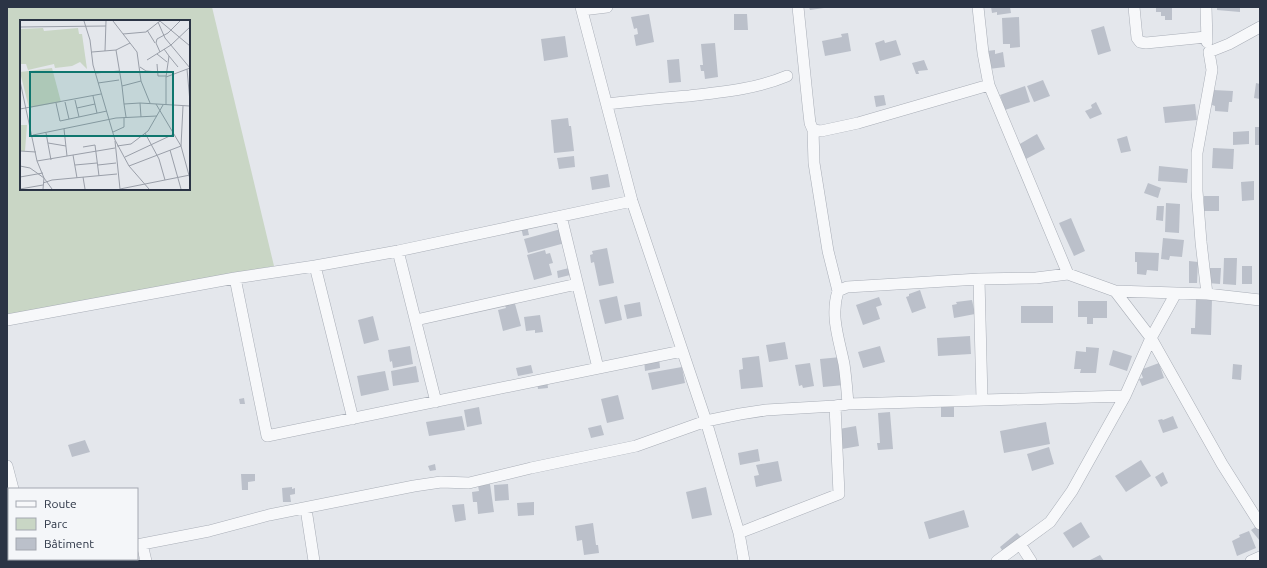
<svg xmlns="http://www.w3.org/2000/svg" width="1267" height="568" viewBox="0 0 1267 568" font-family="Ubuntu,sans-serif">
  <style>
    .green { fill: #c9d6c5; fill-rule: evenodd }
    .building { fill: #bbc0ca }
    .lines { fill: none; stroke-linecap: round; stroke-linejoin: round }
    .minor-casing { stroke: #a9aeb7; stroke-width: 12 }
    .minor { stroke: #f7f8fa; stroke-width: 11 }
    .inset-road { fill: none; stroke: #9a9fa9; stroke-width: 1 }
    .view { fill: #0f766e; fill-opacity: 0.15; stroke: #0f766e; stroke-width: 2 }
    .inset-edge { fill: none; stroke: #2b3445; stroke-width: 2 }
  </style>
  <rect width="100%" height="100%" fill="#e4e7ec"/>
  <path class="green" d="M7,7H212L274,266L7,315ZM21,21H189V189H21Z"/>
  <path class="building" d="M809,7H824V8L810,10Z
    M991,7H1010L1011,13L997,15V12L992,13Z
    M1156,7H1172V20H1165V16H1161V12H1156Z
    M1217,7H1240V12L1217,10Z
    M649,14L654,42L636,46L634,35L638,34L637,28L634,29L631,17Z
    M734,14H747L748,30H734Z
    M1019,17L1020,47L1010,48V44H1003L1002,18Z
    M1104,26L1111,51L1098,55L1091,30Z
    M848,33L851,51L825,56L822,41L842,37L841,34Z
    M565,36L568,57L544,61L541,39Z
    M884,40L885,43L896,40L901,55L880,61L875,43Z
    M715,43L718,77L705,79L704,71H701L700,65H703L701,44Z
    M995,50V54L1003,52L1005,67L989,69L987,51Z
    M679,59L681,82L669,83L667,60Z
    M924,60L928,70L918,71L919,74H916L912,63Z
    M1043,80L1050,96L1034,102L1027,86Z
    M1256,83L1260,84V99L1254,98Z
    M1025,86L1030,102L1005,110L1000,95Z
    M1213,90L1233,91L1232,102H1229L1228,112L1215,111V106L1212,105Z
    M884,95L886,105L876,107L874,96Z
    M1096,102L1102,114L1090,119L1085,111L1092,108L1091,105Z
    M1195,104L1197,120L1165,123L1163,107Z
    M568,118L569,126H571L574,151L554,153L551,120Z
    M1255,127H1260V145H1255Z
    M1249,131V144L1233,145V132Z
    M1037,134L1045,149L1026,159L1018,145Z
    M1127,136L1131,151L1121,153L1117,139Z
    M1213,148L1234,149L1233,169L1212,168Z
    M574,156L575,167L559,169L557,158Z
    M1159,166L1188,169L1187,183L1158,181Z
    M608,174L610,187L592,190L590,177Z
    M1254,181V200L1242,201L1241,182Z
    M1148,183L1161,188L1158,198L1144,193Z
    M1204,196H1219V211H1204Z
    M1166,203L1180,204L1179,233L1165,232Z
    M1157,206H1164L1163,221L1156,220Z
    M1071,218L1085,251L1074,256L1059,223Z
    M527,226L529,235L523,236L521,227Z
    M561,229L565,243L528,253L524,239Z
    M1163,238L1184,240L1182,257L1170,256L1169,260L1161,259Z
    M607,248L614,283L599,286L594,262L591,263L590,255L593,254L592,251Z
    M545,250L546,254L550,253L553,263L549,264L552,275L534,280L527,255Z
    M1135,252L1159,253L1158,271L1147,270L1146,275L1137,274V262H1135Z
    M1224,258H1237L1236,285L1223,284Z
    M1189,261L1198,262L1197,283H1189Z
    M1242,266H1252V284H1242Z
    M569,268L570,275L558,278L557,271Z
    M1209,268H1221L1220,284L1208,283Z
    M920,290L926,308L912,313L906,297L909,296V294Z
    M617,296L622,320L605,324L599,300Z
    M879,297L882,305L876,307L880,319L863,325L856,305Z
    M1196,299H1212L1211,335L1191,334V328H1195Z
    M514,300L521,326L503,331L498,310L506,308L504,303Z
    M972,300L975,314L954,318L952,305L957,304L956,302Z
    M1078,301H1107V318H1093V324H1087V317H1078Z
    M640,302L642,316L627,319L624,305Z
    M1021,306H1053V323H1021Z
    M540,315L543,332L535,333V330L526,331L524,317Z
    M373,316L379,340L364,344L358,320Z
    M970,336L971,354L938,356L937,338Z
    M785,342L788,359L769,362L766,345Z
    M410,346L413,364L393,368L392,361L390,362L388,350Z
    M880,346L885,362L863,368L858,352Z
    M1086,347L1099,348L1096,373H1080L1081,369H1074L1076,351L1086,352Z
    M1113,350L1132,356L1127,371L1109,365Z
    M759,356L763,387L741,389L739,370L743,369L742,358Z
    M659,357L660,368L645,371L644,359Z
    M841,357L844,385L823,387L820,359Z
    M810,363L814,386L803,388L802,385L799,386L795,365Z
    M1159,363L1164,378L1142,386L1139,379L1143,378L1140,370Z
    M1233,364L1242,365L1241,380L1232,379Z
    M531,365L533,373L518,376L516,368Z
    M416,366L419,382L393,386L391,371Z
    M682,367L685,383L652,390L648,373Z
    M385,371L389,390L361,396L357,376Z
    M547,380L548,388L538,389L537,381Z
    M618,395L624,419L607,423L601,399Z
    M244,398L245,404H240L239,399Z
    M941,403H954V417H941Z
    M479,407L482,424L467,427L464,410Z
    M890,412L893,449L878,450L877,443H880L878,413Z
    M462,416L465,430L429,436L426,422Z
    M1173,416L1178,428L1163,433L1158,420L1162,419L1163,420Z
    M1046,422L1050,444L1004,453L1000,431Z
    M601,425L604,435L591,438L588,428Z
    M856,426L859,446L842,449L839,429Z
    M85,440L90,452L72,457L68,445Z
    M1049,447L1054,464L1032,471L1027,454Z
    M758,449L760,461L740,465L738,453Z
    M1141,460L1151,476L1126,492L1115,476Z
    M778,461L782,481L756,487L754,476L759,475L756,465Z
    M435,464L436,470L430,471L428,466Z
    M1163,472L1168,483L1161,487L1155,477Z
    M241,474H255V481L248,482V490H242Z
    M490,484L494,512L478,514L477,502H473L472,492L479,491L478,486Z
    M508,484L509,500L495,501L494,485Z
    M292,487V489L295,488V494L290,495L291,502H283L282,488Z
    M706,487L712,515L692,519L686,492Z
    M534,502V515L518,516L517,503Z
    M464,504L466,520L455,522L452,505Z
    M964,510L969,527L929,539L924,522Z
    M1081,522L1090,537L1073,548L1063,533Z
    M593,523L596,545H598L599,553L584,555L582,540L577,541L575,526Z
    M1257,526L1260,530V541L1251,530Z
    M1249,531L1256,548L1237,556L1232,541L1240,537L1239,535Z
    M1017,533L1022,538L1004,553L1000,547Z
    M7,542H8L9,559H10L11,561H7Z
    M1100,555L1104,561H1088Z"/>
  <g class="lines">
    <g class="minor-casing">
      <path id="minor" d="M581,7L632,201L706,421L739,533L744,561
        M798,7L808,105L810,123L813,130L821,131L858,123L989,85
        M978,7L983,53L989,85L1068,274
        M1134,7L1137,38L1140,42L1146,43L1206,37
        M1206,7L1207,42
        M582,10L607,7
        M607,104C634,101 661,98 689,96C723,92 756,89 787,76
        M813,130L814,163L828,251L838,291
        M561,216L598,368
        M398,251L436,402
        M315,266L353,419
        M235,278L267,436L682,351
        M979,279L1036,278L1068,274L1115,291L1207,294L1260,300
        M1115,291L1151,338L1222,464L1260,524
        M1207,294L1201,242L1197,191V153L1212,70L1209,52L1229,44L1260,27
        M7,320L235,278L315,266L398,251L632,201
        M416,320L577,284
        M848,404C847,391 846,377 844,364C839,339 830,316 838,291L847,287L979,279L982,400
        M7,466L13,489
        M306,509L314,561
        M739,533L839,494L835,406
        M142,544L146,561
        M1020,544L1031,561
        M137,545L209,531L269,515L414,486L441,482L469,483L531,468L636,446L706,421L740,414L766,410L835,406L848,404L1125,396
        M30,559H34
        M997,561L1050,522L1072,491L1125,396L1151,338L1176,293
        M1251,561L1260,557"/>
    </g>
    <use href="#minor" class="minor"/>
  </g>
  <g transform="translate(20 20)">
    <rect width="170" height="170" fill="#e4e7ec"/>
    <path d="M23,8L24,11L58,8L59,14H62L67,49L60,42L52,46L35,48L34,44L8,50L6,44H0V9ZM32,48L41,82L9,88L0,52ZM0,105H7L5,131H0Z" fill="#c9d6c5"/>
    <path class="inset-road" d="M64,1L70,20L73,45L95,120L109,146L129,169M93,1L117,32L121,61L130,83M140,1L170,26M138,2L145,18L170,48M0,7L86,6M127,10L135,23M103,14L126,12L140,1M144,29L149,36L146,57M96,30L102,66L121,61M85,31L86,1M72,32L96,30L110,23M140,32L136,23L137,19L148,13L160,1M137,34L147,42M149,36L158,47M127,40L151,25L170,7M137,44L138,56H146M120,47L126,51L138,52M167,49L170,82M75,53L100,51M0,61L17,141L24,158L23,169M78,63L99,60M102,66L104,84M73,76L77,93M55,80L59,97M45,82L49,99M36,83L40,101L87,91M120,83L170,86M136,84L161,126L170,159M146,85V57L170,48M57,88L75,84M0,89L81,74M106,97L104,84L120,83L121,97M44,109L47,136M93,112L104,107V98M26,113L31,140M125,113L139,139L145,160M13,115L96,98L137,96M95,121L100,169M28,123L46,126M97,126L111,124L128,111L143,85M63,127L75,125L79,156M150,130L161,169M0,131L16,132M53,135L57,158M105,137L154,114M17,141L95,128M55,145L77,143M78,145L96,143M0,146L10,148L24,158L32,169M109,146L161,126L163,86M0,157L23,153M63,157L65,169M23,163L32,160L97,154M0,169L23,165M100,169L170,155"/>
    <path class="view" d="M10,52H153V116H10Z"/>
    <rect width="170" height="170" class="inset-edge"/>
  </g>
  <rect width="1267" height="568" fill="none" stroke="#2b3445" stroke-width="16"/>
  <rect x="8" y="488" width="130" height="72" fill="#f4f6f9" stroke="#a4a8b1"/>
  <rect x="16" y="501" width="20" height="6" fill="#f7f8fa" stroke="#a4a8b1"/>
  <text x="44" y="508" font-size="12" fill="#2b3445">Route</text>
  <rect x="16" y="518" width="20" height="12" fill="#c9d6c5" stroke="#a4a8b1"/>
  <text x="44" y="528" font-size="12" fill="#2b3445">Parc</text>
  <rect x="16" y="538" width="20" height="12" fill="#bbc0ca" stroke="#a4a8b1"/>
  <text x="44" y="548" font-size="12" fill="#2b3445">Bâtiment</text>
</svg>
